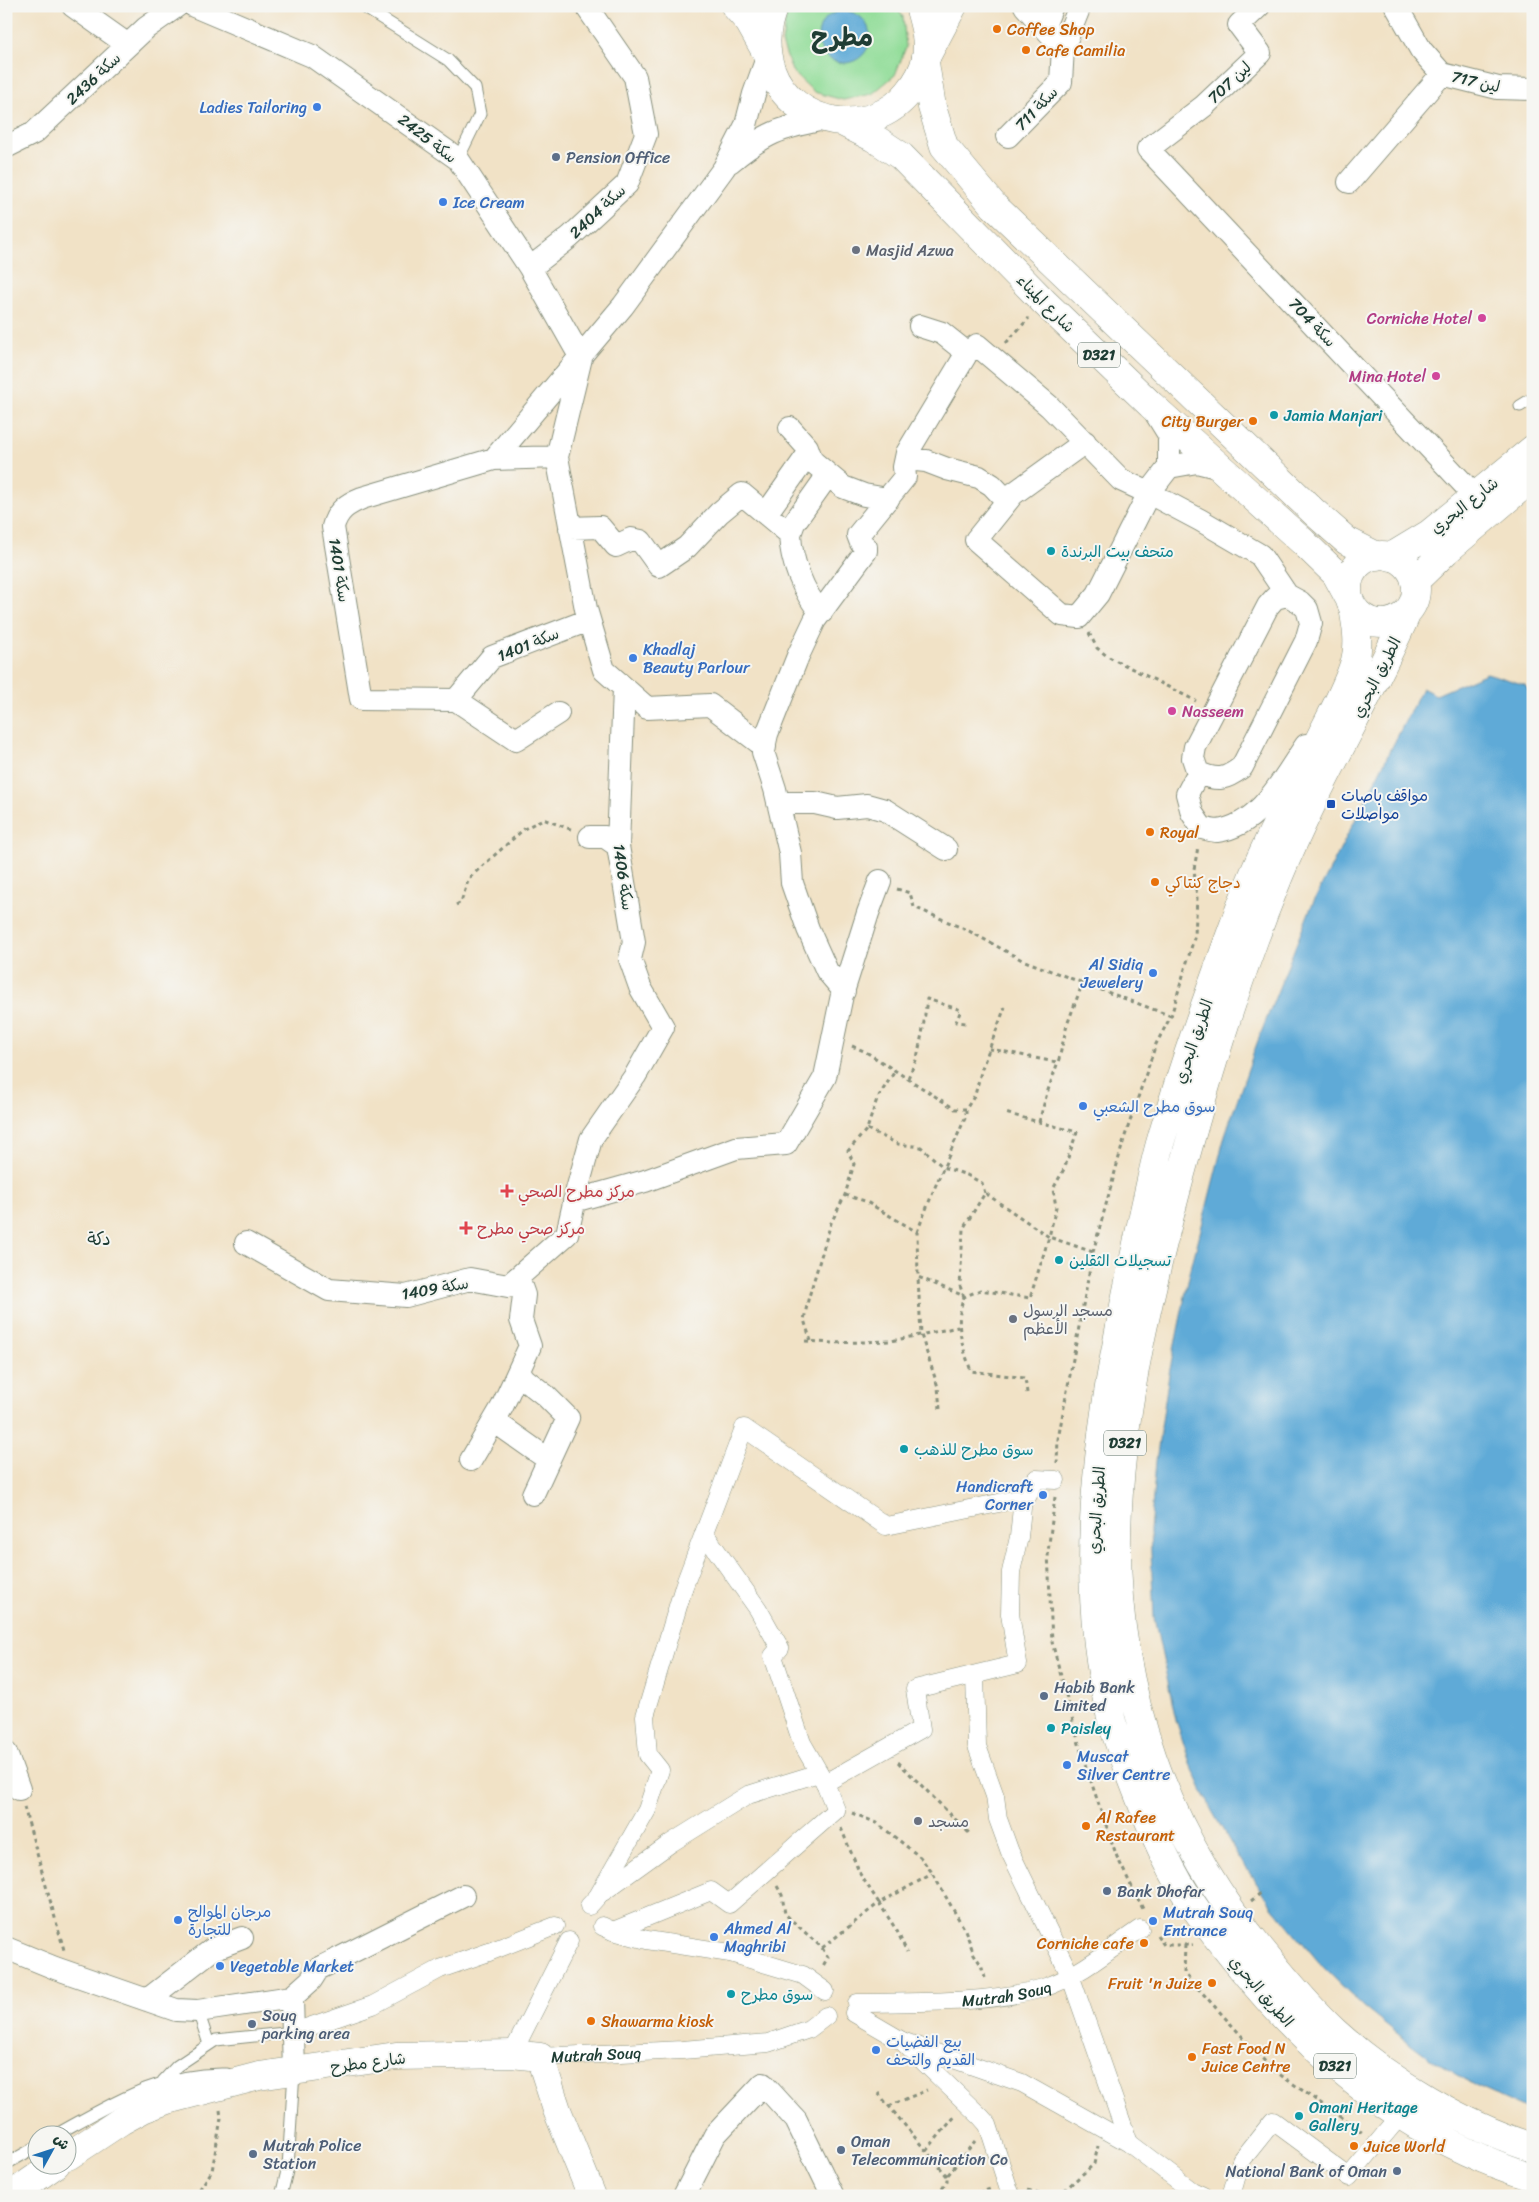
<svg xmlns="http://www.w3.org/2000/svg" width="1539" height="2202" viewBox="0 0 1539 2202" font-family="Sriracha,'Playpen Sans Arabic',sans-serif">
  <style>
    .green { fill: #92dd99; stroke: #588d66 }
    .water { fill: #5faad7; stroke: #3f7486 }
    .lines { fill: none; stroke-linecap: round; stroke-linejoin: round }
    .service-casing { stroke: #88907d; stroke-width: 13 }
    .pedestrian-casing { stroke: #88907d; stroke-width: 19 }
    .minor-casing { stroke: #88907d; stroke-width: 24 }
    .tertiary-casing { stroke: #88907d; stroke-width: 29 }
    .secondary-casing { stroke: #88907d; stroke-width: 29 }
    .primary-casing { stroke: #88907d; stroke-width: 29 }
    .path { stroke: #88907d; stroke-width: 3; stroke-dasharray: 4 4; stroke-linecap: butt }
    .service { stroke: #fff; stroke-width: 11 }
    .pedestrian { stroke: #fff; stroke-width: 18 }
    .minor { stroke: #fff; stroke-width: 22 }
    .tertiary { stroke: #fff; stroke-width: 28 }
    .secondary { stroke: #fff; stroke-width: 28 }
    .primary { stroke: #fff; stroke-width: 28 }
    .food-dot { fill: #e8710a; stroke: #f6f6f2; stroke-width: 2 }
    .shop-dot { fill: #3f7fe0; stroke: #f6f6f2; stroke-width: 2 }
    .service-dot { fill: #5c6f8a; stroke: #f6f6f2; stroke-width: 2 }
    .worship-dot { fill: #6b7280; stroke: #f6f6f2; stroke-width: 2 }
    .hotel-dot { fill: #d1479c; stroke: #f6f6f2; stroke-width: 2 }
    .culture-dot { fill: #0f9aa8; stroke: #f6f6f2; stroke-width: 2 }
    .transit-dot { fill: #1a4fb4; stroke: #f6f6f2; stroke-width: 2 }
    .health-dot { fill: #e0444e; stroke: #f6f6f2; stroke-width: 2 }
    .labels { text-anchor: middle; stroke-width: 4; stroke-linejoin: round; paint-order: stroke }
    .shield { fill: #f6f6f2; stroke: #60746d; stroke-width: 1 }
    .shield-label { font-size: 15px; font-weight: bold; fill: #1f3d34 }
    .food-label { font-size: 16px; fill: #c56008; stroke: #f6f6f2; text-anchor: start }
    .street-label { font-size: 16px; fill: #1f3d34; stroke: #f6f6f2 }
    .shop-label { font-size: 16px; fill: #366cbe; stroke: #f6f6f2; text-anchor: start }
    .service-label { font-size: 16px; fill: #4e5e75; stroke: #f6f6f2; text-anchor: start }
    .worship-label { font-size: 16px; fill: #5b616d; stroke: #f6f6f2; text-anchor: start }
    .hotel-label { font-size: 16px; fill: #b23c85; stroke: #f6f6f2; text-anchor: end }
    .culture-label { font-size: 16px; fill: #0d838f; stroke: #f6f6f2; text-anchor: start }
    .transit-label { font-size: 16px; fill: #164399; stroke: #f6f6f2; text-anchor: start }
    .health-label { font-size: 16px; fill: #be3a42; stroke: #f6f6f2; text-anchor: start }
    .neighbourhood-label { font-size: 18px; fill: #1f3d34; stroke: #f6f6f2 }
    .town-label { font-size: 26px; font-weight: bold; fill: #1f3d34; stroke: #f6f6f2 }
  </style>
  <rect width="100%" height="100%" fill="#f6f6f2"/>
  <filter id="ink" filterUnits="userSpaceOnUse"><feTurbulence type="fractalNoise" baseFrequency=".02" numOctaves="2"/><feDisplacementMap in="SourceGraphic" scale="10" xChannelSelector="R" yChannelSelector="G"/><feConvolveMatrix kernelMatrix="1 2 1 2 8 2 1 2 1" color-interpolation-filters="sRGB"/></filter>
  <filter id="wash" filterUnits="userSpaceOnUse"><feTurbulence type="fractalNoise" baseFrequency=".0096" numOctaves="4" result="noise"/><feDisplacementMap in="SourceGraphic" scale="20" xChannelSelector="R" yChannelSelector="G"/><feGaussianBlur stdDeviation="1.12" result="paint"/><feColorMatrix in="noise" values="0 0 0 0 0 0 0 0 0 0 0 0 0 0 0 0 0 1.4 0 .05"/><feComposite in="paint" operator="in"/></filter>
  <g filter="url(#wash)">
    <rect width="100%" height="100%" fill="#f1e2c6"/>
    <path class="green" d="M792,6H896L903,17L906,47L895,75L872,94L843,100L814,92L792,71L782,43L786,14Z"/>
    <path class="water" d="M818 37a26 26 0 1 1 52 0a26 26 0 1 1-52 0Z
      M1487,673L1525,685L1533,697V2112L1475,2086L1434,2061L1398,2034L1363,2006L1323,1967L1272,1906L1238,1856L1212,1811L1190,1763L1176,1720L1154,1618L1150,1531L1156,1461L1169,1374L1190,1272L1225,1135L1257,1043L1311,907L1422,688L1436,695Z"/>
  </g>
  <g filter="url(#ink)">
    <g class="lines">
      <g class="service-casing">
        <path id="service" d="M362,6L448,60L475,88L480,114L458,159
          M1520,406L1533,398
          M198,2011L209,2044
          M163,2081L177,2066L216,2040L294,2032
          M57,2134C113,2103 161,2072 227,2074
          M6,2164L38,2146
          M281,2196L288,2167L294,2072"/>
      </g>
      <g class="pedestrian-casing">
        <g id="pedestrian">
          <path d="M1023,1498L1027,1497L1036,1479L1056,1480"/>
          <path d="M704,1533L758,1609L780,1648L773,1656L802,1743L825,1783"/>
          <path d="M975,1675L977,1746L995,1796L998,1819L1010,1852L1070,1975L1129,2143"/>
          <path d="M603,1892L671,1843L748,1795L819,1773"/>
          <path d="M589,1906L598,1896L647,1810L660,1770L648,1755L645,1716L684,1586L744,1428L886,1526L1023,1498L1019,1537L1011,1572L1010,1614L1018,1664L915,1689L921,1729L825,1783L836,1810L729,1904L711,1891L613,1931"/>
          <path d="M602,1926L613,1931L647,1940L730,1953L803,1975L825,1991"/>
          <path id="s1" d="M857,2003C915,2002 988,2004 1043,1988C1078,1977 1110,1949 1140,1929"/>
          <path d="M854,2013L902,2041L981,2117L988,2125L1011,2196"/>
          <path d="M294,2032L373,2005L440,1969L489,1952L555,1926"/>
          <path d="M902,2041L1022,2083L1129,2143L1192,2191L1203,2196"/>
          <path d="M512,2054L569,1941"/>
          <path id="s2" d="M540,2057L682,2050L768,2043L809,2029L826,2016"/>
          <path d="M1231,2196L1241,2161L1273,2121L1349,2177L1400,2116"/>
        </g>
      </g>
      <g class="minor-casing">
        <path id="minor" d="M73,6L128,45
          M194,6L312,56L458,159L530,268L581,358
          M1259,6L1239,25L1260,53L1204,106L1148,149L1476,497
          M1396,6L1421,50L1442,74L1498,88L1533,89
          M1044,26L1052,6
          M1063,48L1080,6
          M1008,136L1061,82L1063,48L1025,6
          M6,147L34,133L146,28L177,6
          M730,162C765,133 780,128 824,119
          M1349,182L1442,74
          M530,268L570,237L627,184L646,134L635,77L586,6
          M920,326L942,333L967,353L977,345L1049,406L1121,480L1149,493L1200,520L1260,555L1287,595L1300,602L1307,609L1311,623L1306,641L1242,767C1225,780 1218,781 1198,773L1193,758L1195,747L1268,606L1275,598L1287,595
          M581,358L557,457L586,609L604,670L647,708L710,705L765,747
          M790,428L807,447L812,461L843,487L864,495L888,499
          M1085,442L1013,494L976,540L1062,615L1079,617L1098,594L1149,493L1169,467V435L1156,414
          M494,459L623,306L724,168L746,125L754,94L767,58
          M906,459L926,461L947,469L979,477L992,485L1007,501
          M1169,467L1197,462L1221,468
          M766,514L809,453
          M570,528L600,527L616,546L631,539L641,541L659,566L687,547L719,513L742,494L790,534C791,561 803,592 821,613
          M790,534L794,523L828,475
          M456,700L361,699L333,527C337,511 347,504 362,498L494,459L557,457
          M456,700L492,657L589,620
          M456,700L516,740L558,713
          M1198,773L1187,794L1192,813L1202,828C1207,829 1213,831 1217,831C1260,826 1284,777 1306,745
          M778,803H815L837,808L867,805L885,810L946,849
          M590,837H605L618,846
          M844,991L827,971L808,929L792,883L790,853L775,789L763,752L767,734L798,656L815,620L866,551V547L861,543L858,535L905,477L904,467L907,453L967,353
          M574,1201L645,1181L736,1148L786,1144L825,1077L842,995L868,913L880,881
          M246,1243L329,1290L406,1296L470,1279L508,1286L567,1234L577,1190L591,1139L635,1076L663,1027L640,987L630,959L634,942L618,846L624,688
          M518,1374L546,1396L568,1418L533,1494
          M494,1421L549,1460
          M471,1460L502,1407L530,1346L521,1320L524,1295L518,1278
          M6,1753L19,1789
          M6,1948L55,1968L176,2010L198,2011L292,1997L294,2072
          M292,1997L311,1980L318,1969L463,1896
          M147,2000L213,1949L242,1938
          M684,2196L715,2135L763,2084L796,2120L833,2196"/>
      </g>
      <g class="tertiary-casing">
        <path id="tertiary" d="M926,57L953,6
          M1391,557L1429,534L1533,449
          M1415,581L1446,551L1533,477"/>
      </g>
      <g class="secondary-casing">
        <path id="secondary" d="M68,2156L121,2121L143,2109L167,2100L259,2076L396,2056L512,2054L540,2057L557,2110L592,2196
          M10,2196L56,2164"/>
      </g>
      <g class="primary-casing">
        <path id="primary" d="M735,6L749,22L767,54
          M774,6C765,27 764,48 771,69C792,127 871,140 909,92C917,82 924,70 926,58C929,40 924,23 919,6
          M925,63L932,107L944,146L994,206L1314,512L1347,541L1377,556
          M842,122L874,138L901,156L1044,302L1151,405L1303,542L1336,574L1349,598
          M1348 589a34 34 0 1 1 68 0a34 34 0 1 1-68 0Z
          M1353,607C1356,625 1360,643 1355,661C1347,689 1330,717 1317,744C1290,798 1261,851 1240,908C1212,985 1184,1061 1161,1140C1155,1160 1151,1181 1146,1202C1137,1243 1128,1284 1120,1326C1094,1458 1079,1589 1112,1722C1117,1739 1124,1756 1130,1773C1146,1815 1163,1858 1187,1896C1207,1927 1231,1955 1254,1983C1328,2071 1421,2143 1533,2177
          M1407,613C1368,702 1316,786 1279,876C1236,980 1204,1087 1175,1196C1146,1306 1119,1421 1117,1536C1115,1690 1165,1834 1264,1953C1286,1980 1309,2008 1335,2032C1388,2080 1464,2126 1533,2147"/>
      </g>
      <path class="path" d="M1006,343L1029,318
        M1089,633L1097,648L1107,656L1196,701
        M897,889L910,893L914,907L969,931L1022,960L1171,1016
        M456,905L461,902L469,878L524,829L543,819L573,830
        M852,1046L866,1052L955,1109H966
        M989,1049C1012,1052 1034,1059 1058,1062
        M908,1078L917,1058L923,1029L927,999L961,1010L956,1022L966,1023
        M1039,1122L1047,1093L1059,1059L1067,1025L1083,982
        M867,1129L898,1144L921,1147L943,1167L967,1175L982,1183L985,1193
        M845,1195L865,1201L917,1232L918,1277
        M917,1232L935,1187L966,1116V1109L975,1095L982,1068L1005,1007
        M1093,1252L1124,1139L1156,1044L1171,1016L1195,935L1197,898L1194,869L1198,847
        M964,1297L960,1286L963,1229L985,1193L1049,1237L1056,1207L1053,1189L1064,1169L1077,1132L1005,1113
        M805,1341L833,1343L891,1341L958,1327
        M811,1341L804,1320L808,1300L831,1223L845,1195L854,1164L848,1151L867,1129L877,1099L895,1071
        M1027,1393L1025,1378L971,1371C962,1345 954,1323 964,1297L980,1290L1030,1298L1049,1237L1093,1252L1058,1439L1057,1463
        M940,1409L938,1387L921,1335L918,1277L964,1296
        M1055,1497L1048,1552L1052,1642L1082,1755L1100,1808L1117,1857L1144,1911
        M898,1762L969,1833
        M24,1807L64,1950
        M852,1813L877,1823L920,1857L931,1871L965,1930L974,1954L981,1965L986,1981
        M841,1828L860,1874L879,1903L932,1874
        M777,1886L782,1895L785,1914L822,1948L879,1903L897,1931L907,1952
        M1251,1901L1262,1892
        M1157,1935L1164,1945H1193
        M1185,1945L1184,1973L1272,2069L1363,2133
        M822,1948L828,1957L823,1966
        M878,2093L947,2176
        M889,2106L927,2090
        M926,2151L956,2115
        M1028,2190L1044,2196
        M195,2196L212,2171L221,2118L220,2110
        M938,2196L947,2181V2176L975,2141
        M971,2196L990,2189
        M1058,2196L1094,2164L1098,2146"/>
      <use href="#service" class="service"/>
      <use href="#pedestrian" class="pedestrian"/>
      <use href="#minor" class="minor"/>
      <use href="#tertiary" class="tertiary"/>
      <use href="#secondary" class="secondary"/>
      <use href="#primary" class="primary"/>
    </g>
  </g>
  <g class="food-dot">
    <circle cx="997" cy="29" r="5"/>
    <circle cx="1026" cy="50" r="5"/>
    <circle cx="1253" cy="421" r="5"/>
    <circle cx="1150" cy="832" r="5"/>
    <circle cx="1155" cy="882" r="5"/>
    <circle cx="1086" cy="1826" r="5"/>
    <circle cx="1144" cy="1943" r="5"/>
    <circle cx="1212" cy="1983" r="5"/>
    <circle cx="591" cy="2021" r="5"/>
    <circle cx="1192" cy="2057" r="5"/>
    <circle cx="1354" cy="2146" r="5"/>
  </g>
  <g class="shop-dot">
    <circle cx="317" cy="107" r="5"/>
    <circle cx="443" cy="202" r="5"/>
    <circle cx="633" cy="658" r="5"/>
    <circle cx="1153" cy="973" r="5"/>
    <circle cx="1083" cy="1106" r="5"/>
    <circle cx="1043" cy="1495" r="5"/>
    <circle cx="1067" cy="1765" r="5"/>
    <circle cx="178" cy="1920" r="5"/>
    <circle cx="1153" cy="1921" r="5"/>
    <circle cx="714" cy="1937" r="5"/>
    <circle cx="220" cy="1966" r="5"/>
    <circle cx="876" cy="2050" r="5"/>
  </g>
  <g class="service-dot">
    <circle cx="556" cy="157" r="5"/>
    <circle cx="1044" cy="1696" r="5"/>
    <circle cx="1107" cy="1891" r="5"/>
    <circle cx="252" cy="2024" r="5"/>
    <circle cx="841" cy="2150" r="5"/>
    <circle cx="253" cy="2154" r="5"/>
    <circle cx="1397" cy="2171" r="5"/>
  </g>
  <g class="worship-dot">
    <circle cx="856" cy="250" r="5"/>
    <circle cx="1013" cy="1319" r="5"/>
    <circle cx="918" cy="1821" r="5"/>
  </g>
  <g class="hotel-dot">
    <circle cx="1482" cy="318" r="5"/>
    <circle cx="1436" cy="376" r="5"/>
    <circle cx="1172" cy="711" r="5"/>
  </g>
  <g class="culture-dot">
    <circle cx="1274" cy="415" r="5"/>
    <circle cx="1051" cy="551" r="5"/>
    <circle cx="1059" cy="1260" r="5"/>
    <circle cx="904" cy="1449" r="5"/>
    <circle cx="1051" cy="1728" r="5"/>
    <circle cx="731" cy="1994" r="5"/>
    <circle cx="1299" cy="2116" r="5"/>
  </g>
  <rect class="transit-dot" x="1326" y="799" width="10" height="10" rx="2.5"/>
  <g class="health-dot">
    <path d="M504.5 1183.5h5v5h5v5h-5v5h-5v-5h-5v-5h5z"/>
    <path d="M463.5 1220.5h5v5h5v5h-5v5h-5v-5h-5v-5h5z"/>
  </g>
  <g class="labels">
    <g class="shield">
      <rect x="1078" y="342.5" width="42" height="25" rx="4"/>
      <rect x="1104" y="1430.5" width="42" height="25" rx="4"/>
      <rect x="1314" y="2053.5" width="42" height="25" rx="4"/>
    </g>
    <g class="shield-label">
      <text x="1099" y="360">D321</text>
      <text x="1125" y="1448">D321</text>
      <text x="1335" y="2071">D321</text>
    </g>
    <g class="food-label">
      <text x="1007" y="35">Coffee Shop</text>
      <text x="1036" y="56">Cafe Camilia</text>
      <text x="1243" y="427" text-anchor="end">City Burger</text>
      <text x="1160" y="838">Royal</text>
      <text x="1165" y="888">دجاج كنتاكي</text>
      <text x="1096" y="1823">Al Rafee<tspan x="1096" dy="18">Restaurant</tspan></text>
      <text x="1134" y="1949" text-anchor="end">Corniche cafe</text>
      <text x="1202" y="1989" text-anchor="end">Fruit 'n Juize</text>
      <text x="601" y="2027">Shawarma kiosk</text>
      <text x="1202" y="2054">Fast Food N<tspan x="1202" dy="18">Juice Centre</tspan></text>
      <text x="1364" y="2152">Juice World</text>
    </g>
    <g class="street-label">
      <text transform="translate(93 78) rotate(-43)" y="6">سكة 2436</text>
      <text transform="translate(1476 81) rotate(13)" y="6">لين 717</text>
      <text transform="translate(1229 82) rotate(-43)" y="6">لين 707</text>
      <text transform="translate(1036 108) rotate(-46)" y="6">711 سكة</text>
      <text transform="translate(428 138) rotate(38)" y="6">سكة 2425</text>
      <text transform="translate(597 211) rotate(-43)" y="6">سكة 2404</text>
      <text transform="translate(1046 303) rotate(45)" y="6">شارع الميناء</text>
      <text transform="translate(1313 322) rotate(47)" y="6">سكة 704</text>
      <text transform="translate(1464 505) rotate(-38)" y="6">شارع البحري</text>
      <text transform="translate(340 570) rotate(81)" y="6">1401 سكة</text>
      <text transform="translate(528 644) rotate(-22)" y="6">سكة 1401</text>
      <text transform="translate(1376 677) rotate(-63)" y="6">الطريق البحري</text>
      <text transform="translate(624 877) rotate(82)" y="6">1406 سكة</text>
      <text transform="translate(1193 1041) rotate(-71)" y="6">الطريق البحري</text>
      <text transform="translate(435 1288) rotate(-10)" y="6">1409 سكة</text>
      <text transform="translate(1096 1510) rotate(-86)" y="6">الطريق البحري</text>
      <text dy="6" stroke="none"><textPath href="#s1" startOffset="150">Mutrah Souq</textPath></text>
      <text transform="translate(1262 1991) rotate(49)" y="6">الطريق البحري</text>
      <text dy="6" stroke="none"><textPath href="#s2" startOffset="56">Mutrah Souq</textPath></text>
      <text transform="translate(368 2062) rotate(-7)" y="6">شارع مطرح</text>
    </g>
    <g class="shop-label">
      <text x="307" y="113" text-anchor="end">Ladies Tailoring</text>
      <text x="453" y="208">Ice Cream</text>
      <text x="643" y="655">Khadlaj<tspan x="643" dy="18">Beauty Parlour</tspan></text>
      <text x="1143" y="970" text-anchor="end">Al Sidiq<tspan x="1143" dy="18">Jewelery</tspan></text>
      <text x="1093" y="1112">سوق مطرح الشعبي</text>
      <text x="1033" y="1492" text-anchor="end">Handicraft<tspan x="1033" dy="18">Corner</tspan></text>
      <text x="1077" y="1762">Muscat<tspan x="1077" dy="18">Silver Centre</tspan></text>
      <text x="188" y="1917">مرجان الموالح<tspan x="188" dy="18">للتجارة</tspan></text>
      <text x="1163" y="1918">Mutrah Souq<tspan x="1163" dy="18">Entrance</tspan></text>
      <text x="724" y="1934">Ahmed Al<tspan x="724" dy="18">Maghribi</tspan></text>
      <text x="230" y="1972">Vegetable Market</text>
      <text x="886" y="2047">بيع الفضيات<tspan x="886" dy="18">القديم والتحف</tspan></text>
    </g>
    <g class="service-label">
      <text x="566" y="163">Pension Office</text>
      <text x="1054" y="1693">Habib Bank<tspan x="1054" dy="18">Limited</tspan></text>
      <text x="1117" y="1897">Bank Dhofar</text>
      <text x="262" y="2021">Souq<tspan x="262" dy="18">parking area</tspan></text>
      <text x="851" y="2147">Oman<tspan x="851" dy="18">Telecommunication Co</tspan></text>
      <text x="263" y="2151">Mutrah Police<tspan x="263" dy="18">Station</tspan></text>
      <text x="1387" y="2177" text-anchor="end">National Bank of Oman</text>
    </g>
    <g class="worship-label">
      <text x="866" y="256">Masjid Azwa</text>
      <text x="1023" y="1316">مسجد الرسول<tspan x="1023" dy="18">الأعظم</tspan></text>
      <text x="928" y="1827">مسجد</text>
    </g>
    <g class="hotel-label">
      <text x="1472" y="324">Corniche Hotel</text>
      <text x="1426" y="382">Mina Hotel</text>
      <text x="1182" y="717" text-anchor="start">Nasseem</text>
    </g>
    <g class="culture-label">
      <text x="1284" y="421">Jamia Manjari</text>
      <text x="1061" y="557">متحف بيت البرندة</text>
      <text x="1069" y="1266">تسجيلات الثقلين</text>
      <text x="914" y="1455">سوق مطرح للذهب</text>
      <text x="1061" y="1734">Paisley</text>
      <text x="741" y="2000">سوق مطرح</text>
      <text x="1309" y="2113">Omani Heritage<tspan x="1309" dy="18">Gallery</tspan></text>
    </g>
    <g class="transit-label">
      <text x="1341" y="801">مواقف باصات<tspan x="1341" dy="18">مواصلات</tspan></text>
    </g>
    <g class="health-label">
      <text x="518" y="1197">مركز مطرح الصحي</text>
      <text x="477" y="1234">مركز صحي مطرح</text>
    </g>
    <g class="neighbourhood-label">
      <text x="99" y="1245">دكة</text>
    </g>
    <g class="town-label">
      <text x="842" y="46">مطرح</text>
    </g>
  </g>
  <rect width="1539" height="2202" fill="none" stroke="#f6f6f2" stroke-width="25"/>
  <g transform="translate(52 2150) rotate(50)"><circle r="24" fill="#f6f6f2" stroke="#a0aca6"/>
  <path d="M0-4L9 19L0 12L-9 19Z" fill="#1f6fb2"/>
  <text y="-8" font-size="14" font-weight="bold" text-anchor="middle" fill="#1f3d34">ش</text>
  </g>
</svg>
